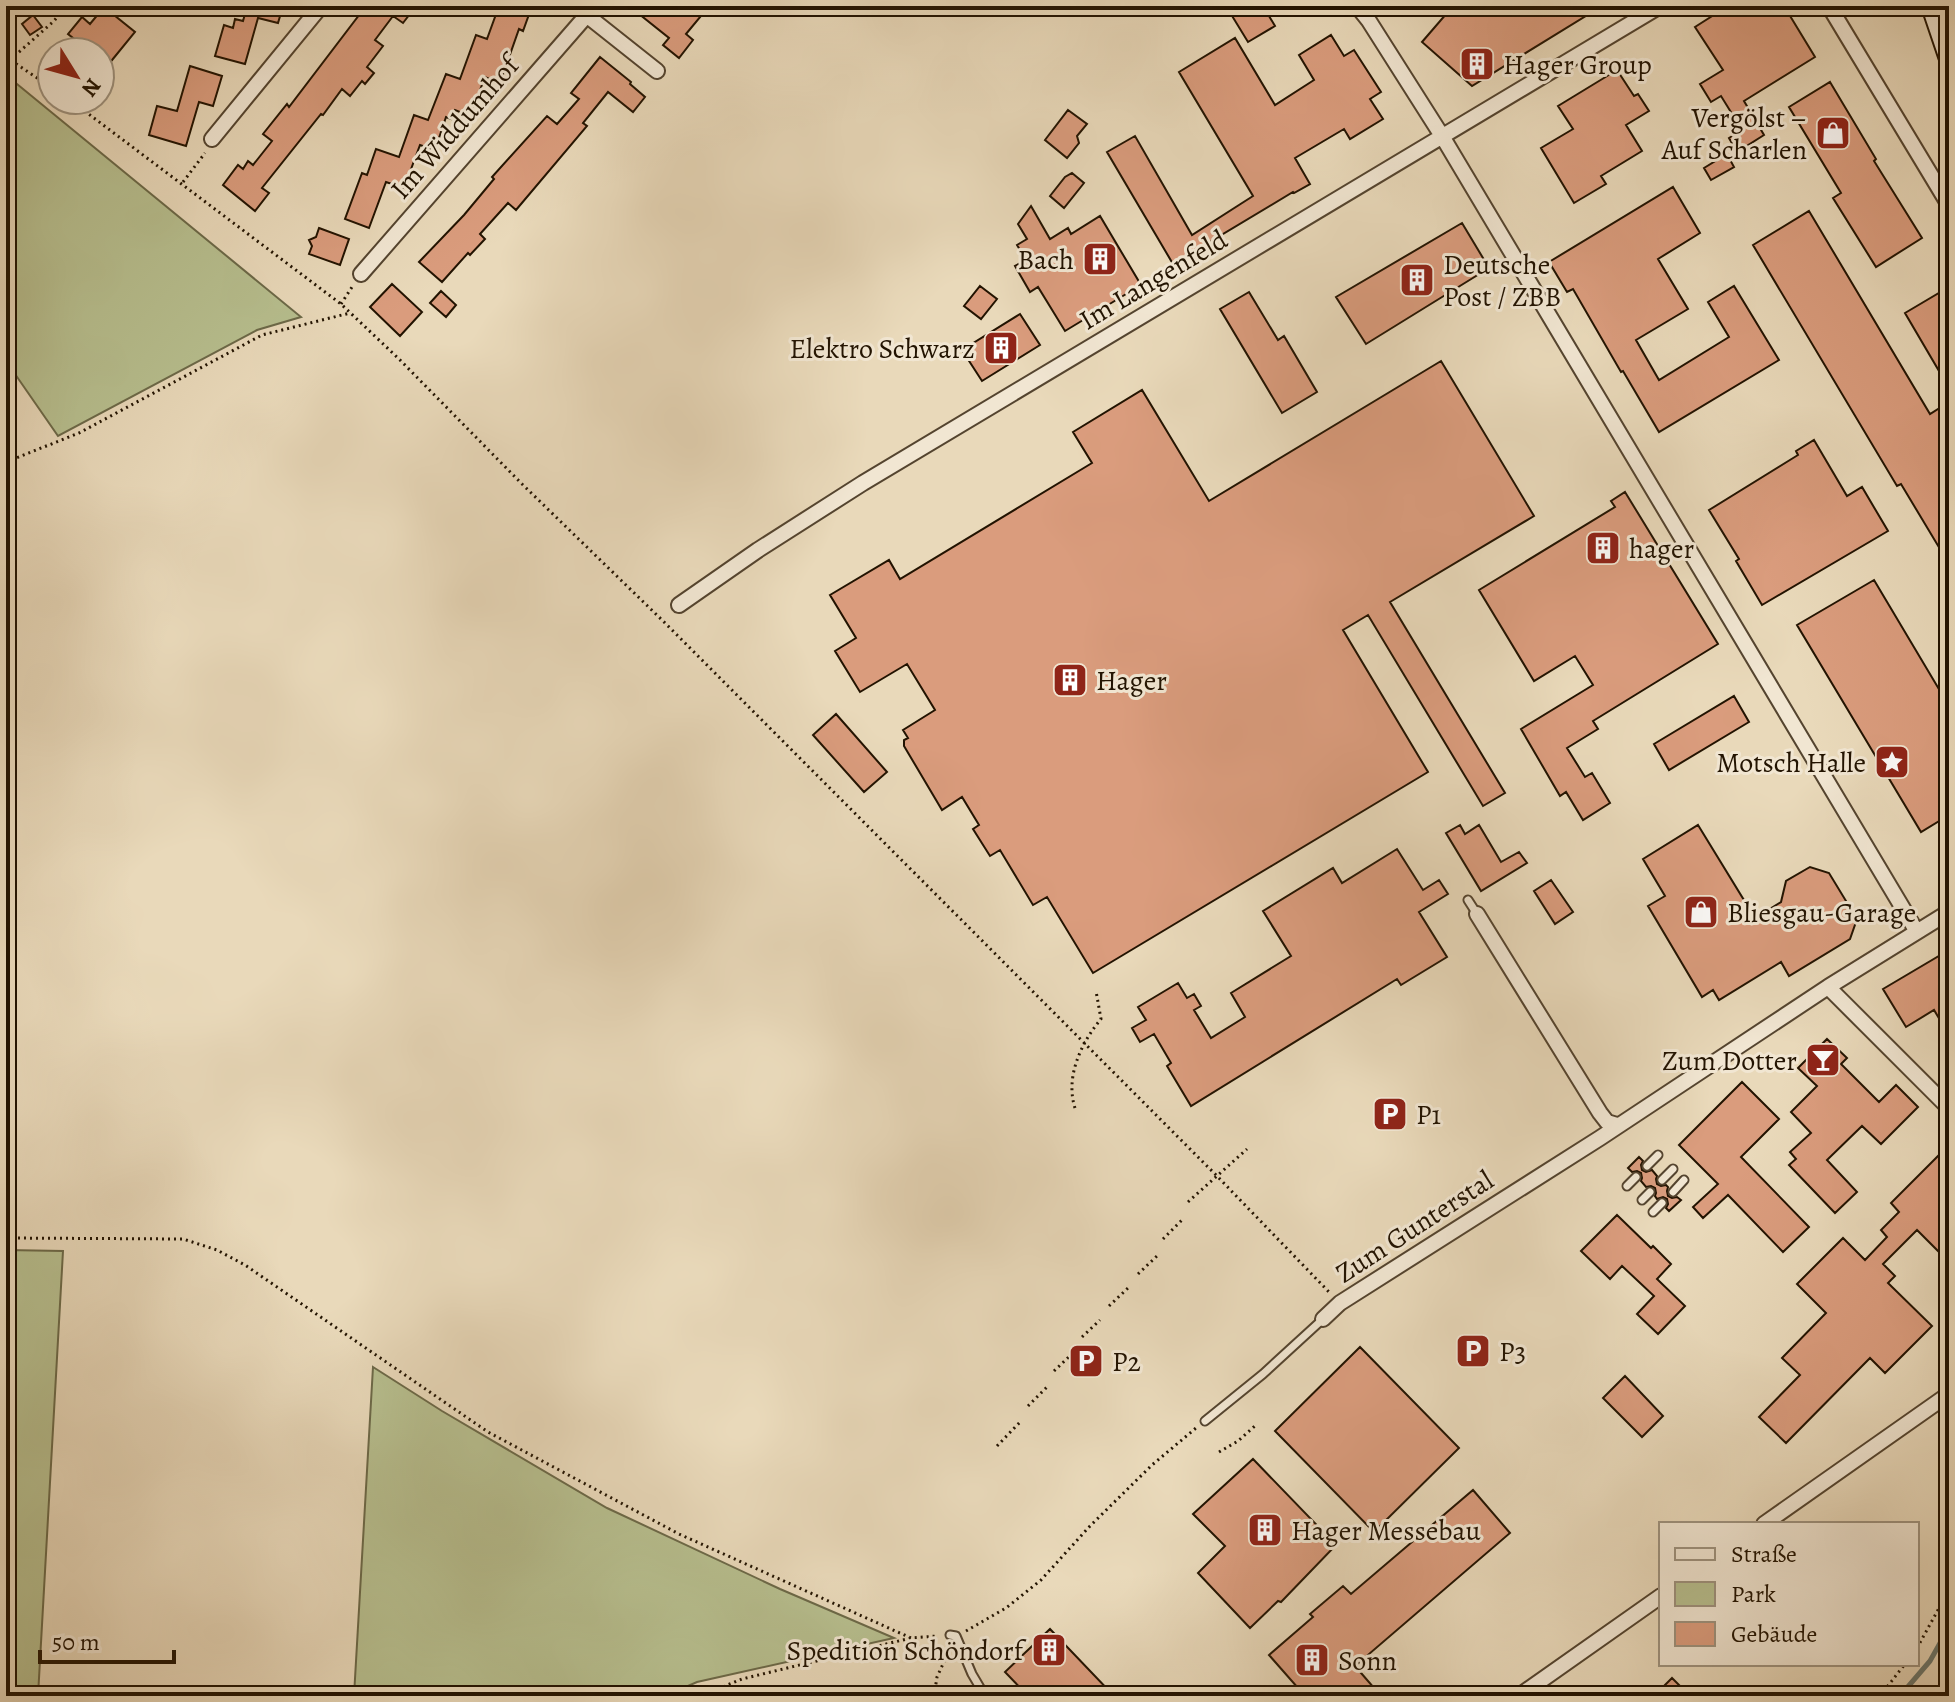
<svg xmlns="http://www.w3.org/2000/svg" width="1955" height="1702" viewBox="0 0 1955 1702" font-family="Alegreya,serif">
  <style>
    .green { fill: #b7bf8f; stroke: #6c6948; stroke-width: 2 }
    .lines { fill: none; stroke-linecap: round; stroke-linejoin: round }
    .stream { stroke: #69776e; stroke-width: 5 }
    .building { fill: #da9c7d; stroke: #221301; stroke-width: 2 }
    .lane-casing { stroke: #54442f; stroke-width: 11 }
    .street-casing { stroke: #54442f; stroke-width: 18 }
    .secondary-casing { stroke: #221301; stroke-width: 24 }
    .path { stroke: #221301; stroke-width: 3; stroke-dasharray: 2 4; stroke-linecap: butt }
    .lane { stroke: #f1e6d2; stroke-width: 7 }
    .street { stroke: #f1e6d2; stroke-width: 14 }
    .secondary { stroke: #f1e6d2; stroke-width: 20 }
    .labels { text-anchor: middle; stroke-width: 6; stroke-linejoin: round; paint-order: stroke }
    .poi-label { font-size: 28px; fill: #221301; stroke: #f1e6d2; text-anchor: start }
    .street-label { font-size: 28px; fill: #221301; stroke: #f1e6d2 }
  </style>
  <rect width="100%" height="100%" fill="#e9d9ba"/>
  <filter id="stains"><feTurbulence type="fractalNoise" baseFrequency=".0025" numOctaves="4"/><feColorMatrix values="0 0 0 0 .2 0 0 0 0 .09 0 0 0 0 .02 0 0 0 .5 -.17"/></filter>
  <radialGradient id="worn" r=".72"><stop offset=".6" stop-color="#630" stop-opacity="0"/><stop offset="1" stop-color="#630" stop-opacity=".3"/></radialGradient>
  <path class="green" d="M6,75L301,317L257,330L58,436L6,361Z
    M6,1250L63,1251L38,1696H6Z
    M373,1367L442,1411L607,1508L780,1589L894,1638L697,1682L665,1696H354Z"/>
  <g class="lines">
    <path class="stream" d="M1900,1696L1930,1661L1949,1627"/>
  </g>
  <path class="building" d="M232,6H283L278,23L258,18L245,64L215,56L224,25L233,28L235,19L243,21L245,14L231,10Z
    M366,6H416L403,23L393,16L375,40L383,46L367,67L374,73L365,84L362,81L350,96L342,89L323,115L321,114L262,188L269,193L255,211L223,185L238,165L243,169L248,161L253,165L272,141L263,134L287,104L289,107Z
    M499,6H532L523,31L519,29L500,83L485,77L470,116L455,110L451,119L446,117L435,150L420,145L404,188L386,182L369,228L345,219L362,173L367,175L376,149L399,157L414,115L428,120L446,74L460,79L476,35L487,39Z
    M629,6H688L701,16L686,34L693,40L679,58L663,45L669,38Z
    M1226,6H1263L1275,26L1248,42Z
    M1453,6H1602L1472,86L1422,42Z
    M1728,6H1784L1815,57L1744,101L1764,135L1737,152L1729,138L1742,130L1721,96L1711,102L1700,84L1723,70L1695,27Z
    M104,7L135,32L108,65L100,59V52H91L68,34L82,17L90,24Z
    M33,15L42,27L30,35L22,24Z
    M1331,35L1344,56L1354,50L1381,92L1370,99L1383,119L1350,139L1344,129L1295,158L1310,184L1294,193L1293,192L1173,264L1107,152L1135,136L1192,235L1253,196L1179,72L1235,38L1275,105L1314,80L1299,55Z
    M600,57L631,82L630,84L645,97L633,112L608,92L583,123L587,126L516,210L508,203L480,234L485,239L470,255L468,253L442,282L419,262L464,215L494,179L492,177L547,116L557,124L579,99L571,93Z
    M190,66L222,76L213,106L199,102L186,146L149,135L157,106L177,111Z
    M1617,70L1634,96L1638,94L1649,111L1626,125L1642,151L1601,176L1606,184L1574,203L1541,148L1573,129L1558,106Z
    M1830,82L1876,159L1874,161L1922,238L1876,267L1833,198L1841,193L1789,107Z
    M1068,110L1087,124L1077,136L1079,143L1067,158L1045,140Z
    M1727,154L1734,167L1711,180L1704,168Z
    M1072,173L1084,183L1064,208L1050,196L1065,177Z
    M1673,187L1700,233L1658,259L1688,309L1636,340L1659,380L1729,337L1708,302L1734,286L1779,360L1659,432L1623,371L1621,372L1573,289L1567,292L1549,262Z
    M1031,206L1050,239L1068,228L1071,234L1100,216L1141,285L1065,331L1038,287L1030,292L1015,266L1026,260L1017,245L1027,239L1018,224Z
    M1809,211L1930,414L1949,402V564L1901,484L1897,486L1753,245Z
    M1462,223L1489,268L1366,344L1336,297Z
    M319,228L349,239L340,265L309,254L312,246L309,240L316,237Z
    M392,284L422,312L400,336L370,307Z
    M980,286L997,299L981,319L964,306Z
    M1949,287V388L1905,313Z
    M441,291L456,305L446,317L430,303Z
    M1249,292L1278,340L1284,336L1317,392L1282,413L1220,309Z
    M1020,314L1040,345L982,381L962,350Z
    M1441,361L1534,516L1390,602L1505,793L1483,806L1368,615L1343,630L1428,772L1093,973L1047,897L1033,905L1000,850L990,856L973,829L979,825L962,797L942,810L904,746V740L908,738L903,730L935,710L907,664L860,692L835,651L856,638L830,595L889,560L900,579L1092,463L1073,432L1142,390L1209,501Z
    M1814,440L1847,496L1862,487L1888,531L1762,605L1736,561L1739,559L1709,510L1798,455L1796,451Z
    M1625,492L1718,644L1593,721L1598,729L1567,748L1585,777L1592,773L1610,803L1583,820L1566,792L1560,796L1521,729L1593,685L1575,656L1534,681L1479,590L1615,507L1611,501Z
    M1874,580L1949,706V815L1921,832L1797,625Z
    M1734,696L1749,722L1669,770L1654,744Z
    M836,714L887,772L864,792L813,735Z
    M1460,825L1465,834L1479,825L1501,862L1519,852L1527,863L1481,891L1446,833Z
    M1698,825L1755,918L1781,902L1786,881L1810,867L1829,873L1857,919L1850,939L1789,976L1781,962L1719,1000L1713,990L1702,997L1648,906L1665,896L1643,859Z
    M1397,849L1423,890L1439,880L1448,894L1419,912L1447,957L1401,985L1397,979L1191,1106L1167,1066L1171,1063L1154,1034L1140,1042L1132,1028L1146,1020L1138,1007L1178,983L1187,998L1194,994L1201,1006L1194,1010L1211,1038L1245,1017L1231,993L1291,956L1263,911L1333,868L1342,883Z
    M1551,880L1573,912L1555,924L1534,891Z
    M1949,950V1015L1940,1020L1934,1010L1906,1027L1883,989Z
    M1827,1039L1847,1058L1841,1064L1879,1102L1896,1085L1918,1107L1881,1144L1862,1126L1827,1160L1857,1192L1835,1213L1789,1165L1796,1159L1790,1152L1811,1133L1791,1112L1817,1086L1798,1068Z
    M1742,1082L1779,1119L1741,1157L1809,1227L1783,1252L1728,1195L1703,1218L1693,1207L1718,1184L1679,1145Z
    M1949,1145V1262L1917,1230L1883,1264L1895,1276L1888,1283L1932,1326L1885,1373L1870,1358L1786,1443L1759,1417L1800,1375L1782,1358L1826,1313L1797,1284L1843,1238L1865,1260L1887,1237L1881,1230L1899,1212L1891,1203Z
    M1639,1157L1643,1161L1641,1165L1642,1170L1646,1172L1652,1170L1657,1176L1656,1179L1657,1184L1661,1186L1666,1185L1668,1187L1667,1191L1668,1196L1672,1198L1677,1197L1681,1200L1669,1211L1666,1208L1668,1204L1667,1199L1663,1197L1657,1199L1655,1196L1656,1193L1655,1188L1651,1186L1646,1187L1641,1181L1642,1178L1641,1173L1637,1171L1632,1172L1628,1168Z
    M1617,1215L1651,1248L1653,1246L1671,1264L1657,1279L1685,1306L1658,1334L1637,1314L1654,1296L1622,1266L1610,1279L1581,1251Z
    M1360,1347L1459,1448L1374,1532L1275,1431Z
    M1625,1376L1663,1416L1642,1437L1603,1398Z
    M1253,1459L1336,1545L1281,1602L1278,1601L1250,1628L1198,1573L1225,1546L1193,1514Z
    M1473,1490L1510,1533L1355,1666L1381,1696H1305L1269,1655L1313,1617L1310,1614L1343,1586L1351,1594Z
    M1050,1629L1114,1696H1028L1005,1672Z
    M1672,1678L1690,1696H1654Z"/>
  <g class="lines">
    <g class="lane-casing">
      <path id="lane" d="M1468,900L1477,914
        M1647,1166L1658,1155
        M1662,1180L1673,1169
        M1627,1186L1636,1177
        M1673,1192L1684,1180
        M1642,1200L1650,1192
        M1653,1212L1662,1203
        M1205,1421L1263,1374L1323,1319
        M950,1635L956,1636L972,1674L985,1696"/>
    </g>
    <g class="street-casing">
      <path id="street" d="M575,6L657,71
        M1357,6L1369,21L1442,136L1917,932
        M1829,6L1949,205
        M212,139L321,6
        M361,274L587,15
        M679,605L758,550L863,483L1660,6
        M1477,914L1600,1113L1607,1122L1617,1125
        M1828,987L1949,1108
        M1323,1319L1340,1303L1600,1138L1828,987L1949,912
        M1764,1524L1949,1394
        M1519,1696L1661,1596"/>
    </g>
    <g class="secondary-casing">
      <path id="secondary" d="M1932,6L1949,56"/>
    </g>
    <path class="path" d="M6,57L52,88
      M10,60L54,21L66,6
      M70,100L341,304L399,359L522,484L662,620L1216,1175L1329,1292
      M183,182L205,153
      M341,304L352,287
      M6,462L79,433L262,335L350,313
      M1075,1108C1065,1077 1081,1043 1101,1019L1096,991
      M1188,1202L1247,1149
      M6,1238L183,1239L217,1250L245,1265L488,1432L679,1534L911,1638
      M1163,1239L1182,1220
      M1138,1274L1158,1255
      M1109,1306L1128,1288
      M1082,1337L1100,1320
      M1054,1371L1074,1352
      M1028,1406L1047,1387
      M997,1446L1021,1421
      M1219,1452L1238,1441L1256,1425
      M966,1631L1006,1608L1041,1580L1090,1526L1152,1465L1196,1428
      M1917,1648L1949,1590
      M701,1696L742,1679L911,1638L937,1636
      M934,1696L937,1677L949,1651
      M1880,1696L1905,1664"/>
    <use href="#lane" class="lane"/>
    <use href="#street" class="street"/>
    <use href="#secondary" class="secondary"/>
  </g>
  <defs>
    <g id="building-square" transform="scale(1.8)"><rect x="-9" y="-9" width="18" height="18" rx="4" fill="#8f2418" stroke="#f1e6d2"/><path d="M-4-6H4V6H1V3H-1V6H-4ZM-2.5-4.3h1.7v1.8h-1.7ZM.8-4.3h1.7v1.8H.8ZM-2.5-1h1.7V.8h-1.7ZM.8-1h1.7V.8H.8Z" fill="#fff"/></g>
    <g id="shop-square" transform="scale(1.8)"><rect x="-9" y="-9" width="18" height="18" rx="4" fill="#8f2418" stroke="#f1e6d2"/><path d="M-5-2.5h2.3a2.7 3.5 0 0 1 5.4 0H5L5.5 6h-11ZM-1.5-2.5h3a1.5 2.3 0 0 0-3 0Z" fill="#fff"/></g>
    <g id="sight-square" transform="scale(1.8)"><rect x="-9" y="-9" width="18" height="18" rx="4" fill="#8f2418" stroke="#f1e6d2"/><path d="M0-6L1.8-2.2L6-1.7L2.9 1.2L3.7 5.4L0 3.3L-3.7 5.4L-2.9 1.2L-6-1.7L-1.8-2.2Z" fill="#fff"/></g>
    <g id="bar-square" transform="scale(1.8)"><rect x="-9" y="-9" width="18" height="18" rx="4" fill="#8f2418" stroke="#f1e6d2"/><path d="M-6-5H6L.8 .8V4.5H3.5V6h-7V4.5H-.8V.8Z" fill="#fff"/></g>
    <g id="parking-square" transform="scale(1.8)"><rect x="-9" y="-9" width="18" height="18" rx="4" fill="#8f2418" stroke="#f1e6d2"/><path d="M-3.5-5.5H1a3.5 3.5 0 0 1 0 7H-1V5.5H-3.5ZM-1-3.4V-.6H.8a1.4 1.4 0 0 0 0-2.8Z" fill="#fff"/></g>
  </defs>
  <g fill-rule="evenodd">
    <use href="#building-square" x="1477" y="64"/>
    <use href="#shop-square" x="1833" y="133"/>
    <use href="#building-square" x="1100" y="259"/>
    <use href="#building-square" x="1417" y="280"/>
    <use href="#building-square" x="1001" y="348"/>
    <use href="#building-square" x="1603" y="548"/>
    <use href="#building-square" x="1070" y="680"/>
    <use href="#sight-square" x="1892" y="762"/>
    <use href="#shop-square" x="1701" y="912"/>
    <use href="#bar-square" x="1823" y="1060"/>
    <use href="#parking-square" x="1390" y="1114"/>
    <use href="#parking-square" x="1473" y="1351"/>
    <use href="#parking-square" x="1086" y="1361"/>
    <use href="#building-square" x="1265" y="1530"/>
    <use href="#building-square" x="1049" y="1650"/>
    <use href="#building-square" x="1312" y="1660"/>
  </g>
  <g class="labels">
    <g class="poi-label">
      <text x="1503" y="74">Hager Group</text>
      <text x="1807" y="127" text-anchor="end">Vergölst –<tspan x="1807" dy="32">Auf Scharlen</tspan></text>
      <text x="1074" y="269" text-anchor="end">Bach</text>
      <text x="1443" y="274">Deutsche<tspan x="1443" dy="32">Post / ZBB</tspan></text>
      <text x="975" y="358" text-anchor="end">Elektro Schwarz</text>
      <text x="1629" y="558">hager</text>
      <text x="1096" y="690">Hager</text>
      <text x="1866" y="772" text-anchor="end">Motsch Halle</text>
      <text x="1727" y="922">Bliesgau-Garage</text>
      <text x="1797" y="1070" text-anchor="end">Zum Dotter</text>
      <text x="1416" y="1124">P1</text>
      <text x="1499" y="1361">P3</text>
      <text x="1112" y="1371">P2</text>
      <text x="1291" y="1540">Hager Messebau</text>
      <text x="1023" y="1660" text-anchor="end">Spedition Schöndorf</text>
      <text x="1338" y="1670">Sonn</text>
    </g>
    <g class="street-label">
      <text transform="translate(454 127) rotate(-49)" y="10">Im Widdumhof</text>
      <text transform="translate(1153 279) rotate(-31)" y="10">Im Langenfeld</text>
      <text transform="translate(1414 1226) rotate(-33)" y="10">Zum Gunterstal</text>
    </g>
  </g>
  <rect width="1955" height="1702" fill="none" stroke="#e9d9ba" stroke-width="32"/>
  <rect x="8" y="8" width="1939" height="1686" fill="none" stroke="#221301" stroke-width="4"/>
  <rect x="16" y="16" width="1923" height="1670" fill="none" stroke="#221301" stroke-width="2"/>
  <rect x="1659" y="1522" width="260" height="144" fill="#f1e6d2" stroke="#9e927e" stroke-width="2"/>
  <rect x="1675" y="1548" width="40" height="12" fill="#f1e6d2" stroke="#9e927e" stroke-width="2"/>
  <text x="1731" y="1562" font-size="24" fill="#221301">Straße</text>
  <rect x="1675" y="1582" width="40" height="24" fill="#b7bf8f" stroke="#9e927e" stroke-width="2"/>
  <text x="1731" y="1602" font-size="24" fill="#221301">Park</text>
  <rect x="1675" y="1622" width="40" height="24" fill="#da9c7d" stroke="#9e927e" stroke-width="2"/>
  <text x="1731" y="1642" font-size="24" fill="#221301">Gebäude</text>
  <g transform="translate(76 76) rotate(127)"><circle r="38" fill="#f1e6d2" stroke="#9e927e" stroke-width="2"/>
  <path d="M0-6L14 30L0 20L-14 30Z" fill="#8f2418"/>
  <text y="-12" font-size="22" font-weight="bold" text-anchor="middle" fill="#221301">N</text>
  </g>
  <path d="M40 1650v12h134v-12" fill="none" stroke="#221301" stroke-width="4"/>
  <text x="52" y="1650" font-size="24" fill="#221301" stroke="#f1e6d2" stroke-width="6" paint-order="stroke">50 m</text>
  <rect width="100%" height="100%" filter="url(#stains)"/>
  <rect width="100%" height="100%" fill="url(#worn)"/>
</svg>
